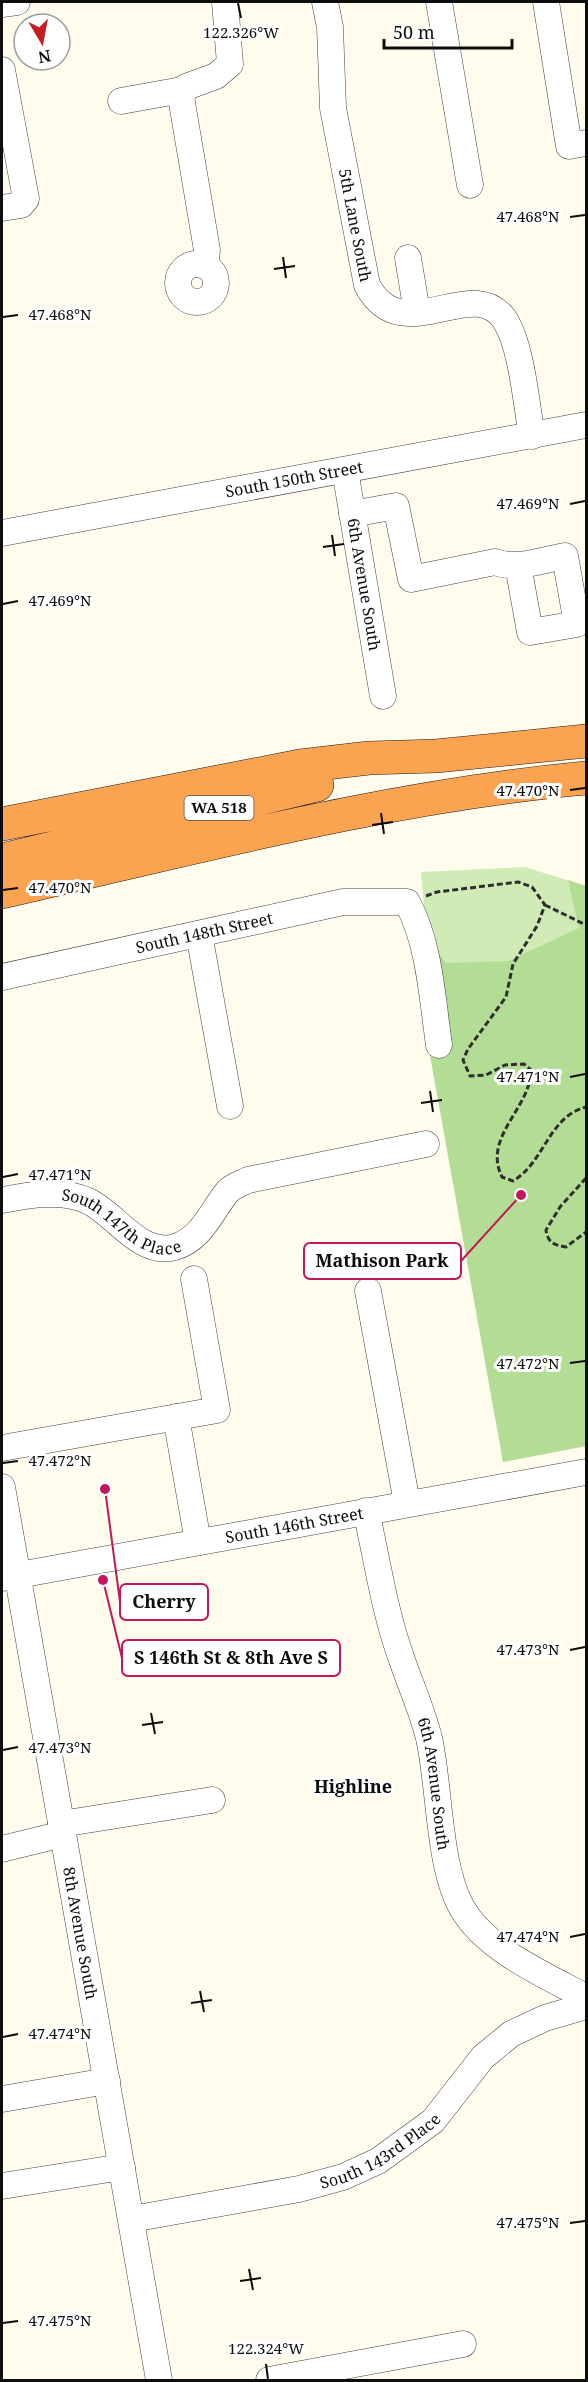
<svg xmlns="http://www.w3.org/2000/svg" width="588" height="2382" viewBox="0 0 588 2382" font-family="'Noto Serif',serif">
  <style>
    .green { fill: #d0ebb6 }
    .forest { fill: #b3dd94 }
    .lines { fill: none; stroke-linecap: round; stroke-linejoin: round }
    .minor-casing { stroke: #404040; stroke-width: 27 }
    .highway-casing { stroke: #1e1e1e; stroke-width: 34 }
    .path { stroke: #2f2f2f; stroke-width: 3; stroke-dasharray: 6 3; stroke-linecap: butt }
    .minor { stroke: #fff; stroke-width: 26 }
    .highway { stroke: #faa351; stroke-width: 33 }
    .ticks { fill: none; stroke: #0d0d0d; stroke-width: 2 }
    .labels { text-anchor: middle; stroke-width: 6; stroke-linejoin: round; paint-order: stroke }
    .shield { fill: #fff; stroke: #565656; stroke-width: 1.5 }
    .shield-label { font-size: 15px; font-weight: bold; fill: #0d0d0d }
    .street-label { font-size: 16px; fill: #0d0d0d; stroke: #fff }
    .neighbourhood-label { font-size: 18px; font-weight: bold; fill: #0d0d0d; stroke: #fff }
    .ticks-label { font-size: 15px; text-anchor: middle; fill: #0d0d0d; stroke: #fff; stroke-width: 6; stroke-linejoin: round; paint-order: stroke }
    .leader { fill: none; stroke: #c2185b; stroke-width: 2 }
    .callout-dot { fill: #c2185b; stroke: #fff; stroke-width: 2 }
    .callout { fill: #fff; stroke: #c2185b; stroke-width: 2 }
    .callout-label { font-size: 18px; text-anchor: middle; font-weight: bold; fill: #0d0d0d }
  </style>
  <rect width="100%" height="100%" fill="#fffcee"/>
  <path class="green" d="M525,867L586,886V1446L503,1462L427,939L421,872Z"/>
  <path class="forest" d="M568,880L586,886V1446L503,1462L410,944L427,939L446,963L508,961L579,928Z"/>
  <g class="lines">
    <g class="minor-casing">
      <g id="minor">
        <path id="s1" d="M325,2L330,27L333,108L367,285C402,352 473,272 505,320C522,347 526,403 532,436"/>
        <path d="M439,2L470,185"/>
        <path d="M546,2L569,146L586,143"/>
        <path d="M2,4L17,2"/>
        <path d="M2,70L26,199L21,205L2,208"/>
        <path d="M121,101L182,90"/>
        <path d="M408,258L417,312"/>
        <circle cx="197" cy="283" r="19"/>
        <path d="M205,266L207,250L181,97L186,87L216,76L230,64L225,2"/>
        <path id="s2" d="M345,470L383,696"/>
        <path d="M352,514L396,506L411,579L495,562C516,570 542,560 565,556L577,624L530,632L518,565"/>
        <path id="s3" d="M2,533L586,425"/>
        <path d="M199,934L230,1106"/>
        <path id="s4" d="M2,977L343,902H407C430,945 432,997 439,1045"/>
        <path id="s5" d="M2,1200C28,1195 63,1189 88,1201C116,1214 140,1257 175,1247C202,1239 212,1210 228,1191C233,1186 242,1183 248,1180L426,1144"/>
        <path d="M368,1291L407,1503"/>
        <path d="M176,1417L198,1542"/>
        <path d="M2,1448L217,1410L194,1279"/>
        <path id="s6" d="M2,1487L159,2380"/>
        <path id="s7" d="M366,1511C377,1559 384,1610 401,1657C410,1684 422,1710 429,1738C440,1787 438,1866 462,1908C485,1949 546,1976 586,1997"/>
        <path id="s8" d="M2,1578L586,1472"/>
        <path d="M61,1824L212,1800"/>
        <path d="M2,1849L63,1834"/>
        <path d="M2,2099L107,2081"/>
        <path d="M2,2186L122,2167"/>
        <path id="s9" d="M132,2219L299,2189L343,2177L378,2161L433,2121L483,2057L511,2034L545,2018L586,2006"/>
        <path d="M269,2380L463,2344"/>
      </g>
    </g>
    <g class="highway-casing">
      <path id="highway" d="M2,824L300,766L369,758L436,756L586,741
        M2,860L317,785
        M2,892C195,848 388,796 586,778"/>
    </g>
    <path class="path" d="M426,896L437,892L518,882L532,887L545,905L537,926L513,964L506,997L468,1049L463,1060L470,1076L486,1075L505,1065L524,1064L531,1070C531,1108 482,1137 502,1177L513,1181C545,1162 548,1117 586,1107
      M545,905L586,925
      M586,1178L560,1207L546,1230C548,1243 554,1245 566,1247L586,1232"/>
    <use href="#minor" class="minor"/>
    <use href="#highway" class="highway"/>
  </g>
  <path class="ticks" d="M238,3L241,18M570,217L585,215M283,257L286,278M274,269L295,266M3,317L18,315M570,504L585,501M332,535L335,556M323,547L344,544M3,604L18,601M570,790L585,788M381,813L384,834M372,825L393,822M3,890L18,888M570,1077L585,1074M430,1091L433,1112M421,1103L442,1100M3,1177L18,1174M570,1363L585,1361M3,1463L18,1461M570,1650L585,1647M151,1713L155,1734M142,1725L163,1722M3,1750L18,1747M570,1937L585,1934M200,1991L204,2012M191,2003L212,2000M3,2037L18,2034M570,2223L585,2221M249,2269L253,2290M240,2281L261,2278M3,2323L18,2321M266,2364L268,2379"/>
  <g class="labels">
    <rect class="shield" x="184.5" y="796" width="69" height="24" rx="4.5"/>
    <g class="shield-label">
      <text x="219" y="813">WA 518</text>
    </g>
    <g class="street-label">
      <text dy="6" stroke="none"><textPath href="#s1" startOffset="226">5th Lane South</textPath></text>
      <text dy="6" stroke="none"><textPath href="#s3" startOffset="297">South 150th Street</textPath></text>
      <text dy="6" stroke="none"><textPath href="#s2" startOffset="116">6th Avenue South</textPath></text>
      <text dy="6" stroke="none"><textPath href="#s4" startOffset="207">South 148th Street</textPath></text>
      <text dy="6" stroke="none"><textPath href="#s5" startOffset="128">South 147th Place</textPath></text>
      <text dy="6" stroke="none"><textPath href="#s8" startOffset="297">South 146th Street</textPath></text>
      <text dy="6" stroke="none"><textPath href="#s7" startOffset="282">6th Avenue South</textPath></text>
      <text dy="6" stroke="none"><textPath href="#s6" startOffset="453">8th Avenue South</textPath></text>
      <text dy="6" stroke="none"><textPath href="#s9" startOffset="260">South 143rd Place</textPath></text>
    </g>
    <g class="neighbourhood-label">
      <text x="353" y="1793">Highline</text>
    </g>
  </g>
  <g class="ticks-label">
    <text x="241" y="38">122.326°W</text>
    <text x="528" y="222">47.468°N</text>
    <text x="60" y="320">47.468°N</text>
    <text x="528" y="509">47.469°N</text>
    <text x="60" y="606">47.469°N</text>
    <text x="528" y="796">47.470°N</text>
    <text x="60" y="893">47.470°N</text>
    <text x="528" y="1082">47.471°N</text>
    <text x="60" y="1180">47.471°N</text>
    <text x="528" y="1369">47.472°N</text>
    <text x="60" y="1466">47.472°N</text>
    <text x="528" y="1655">47.473°N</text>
    <text x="60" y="1753">47.473°N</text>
    <text x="528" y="1942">47.474°N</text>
    <text x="60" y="2039">47.474°N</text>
    <text x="528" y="2228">47.475°N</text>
    <text x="60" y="2326">47.475°N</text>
    <text x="266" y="2354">122.324°W</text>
  </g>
  <path class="leader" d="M521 1195L461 1261M105 1489L120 1602M103 1580L122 1658"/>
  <g class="callout-dot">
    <circle cx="521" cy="1195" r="6"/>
    <circle cx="105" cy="1489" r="6"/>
    <circle cx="103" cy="1580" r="6"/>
  </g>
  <g class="callout">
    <rect x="304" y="1243" width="157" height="36" rx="6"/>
    <rect x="120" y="1584" width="88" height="36" rx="6"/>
    <rect x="122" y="1640" width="218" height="36" rx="6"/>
  </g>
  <g class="callout-label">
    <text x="382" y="1267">Mathison Park</text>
    <text x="164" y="1608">Cherry</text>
    <text x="231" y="1664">S 146th St &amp; 8th Ave S</text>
  </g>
  <rect width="588" height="2382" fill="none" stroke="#0d0d0d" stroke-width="6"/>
  <g transform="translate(42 42) rotate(170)"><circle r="28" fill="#ffffff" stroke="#9e9e9e" stroke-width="1.5"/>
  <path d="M0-4.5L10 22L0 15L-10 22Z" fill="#c31f22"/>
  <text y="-9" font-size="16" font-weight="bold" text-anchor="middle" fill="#0d0d0d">N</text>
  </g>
  <path d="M384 39v9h128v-9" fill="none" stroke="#0d0d0d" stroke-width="3"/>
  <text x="393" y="39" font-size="18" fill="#0d0d0d" stroke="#ffffff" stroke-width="4.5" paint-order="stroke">50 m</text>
</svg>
